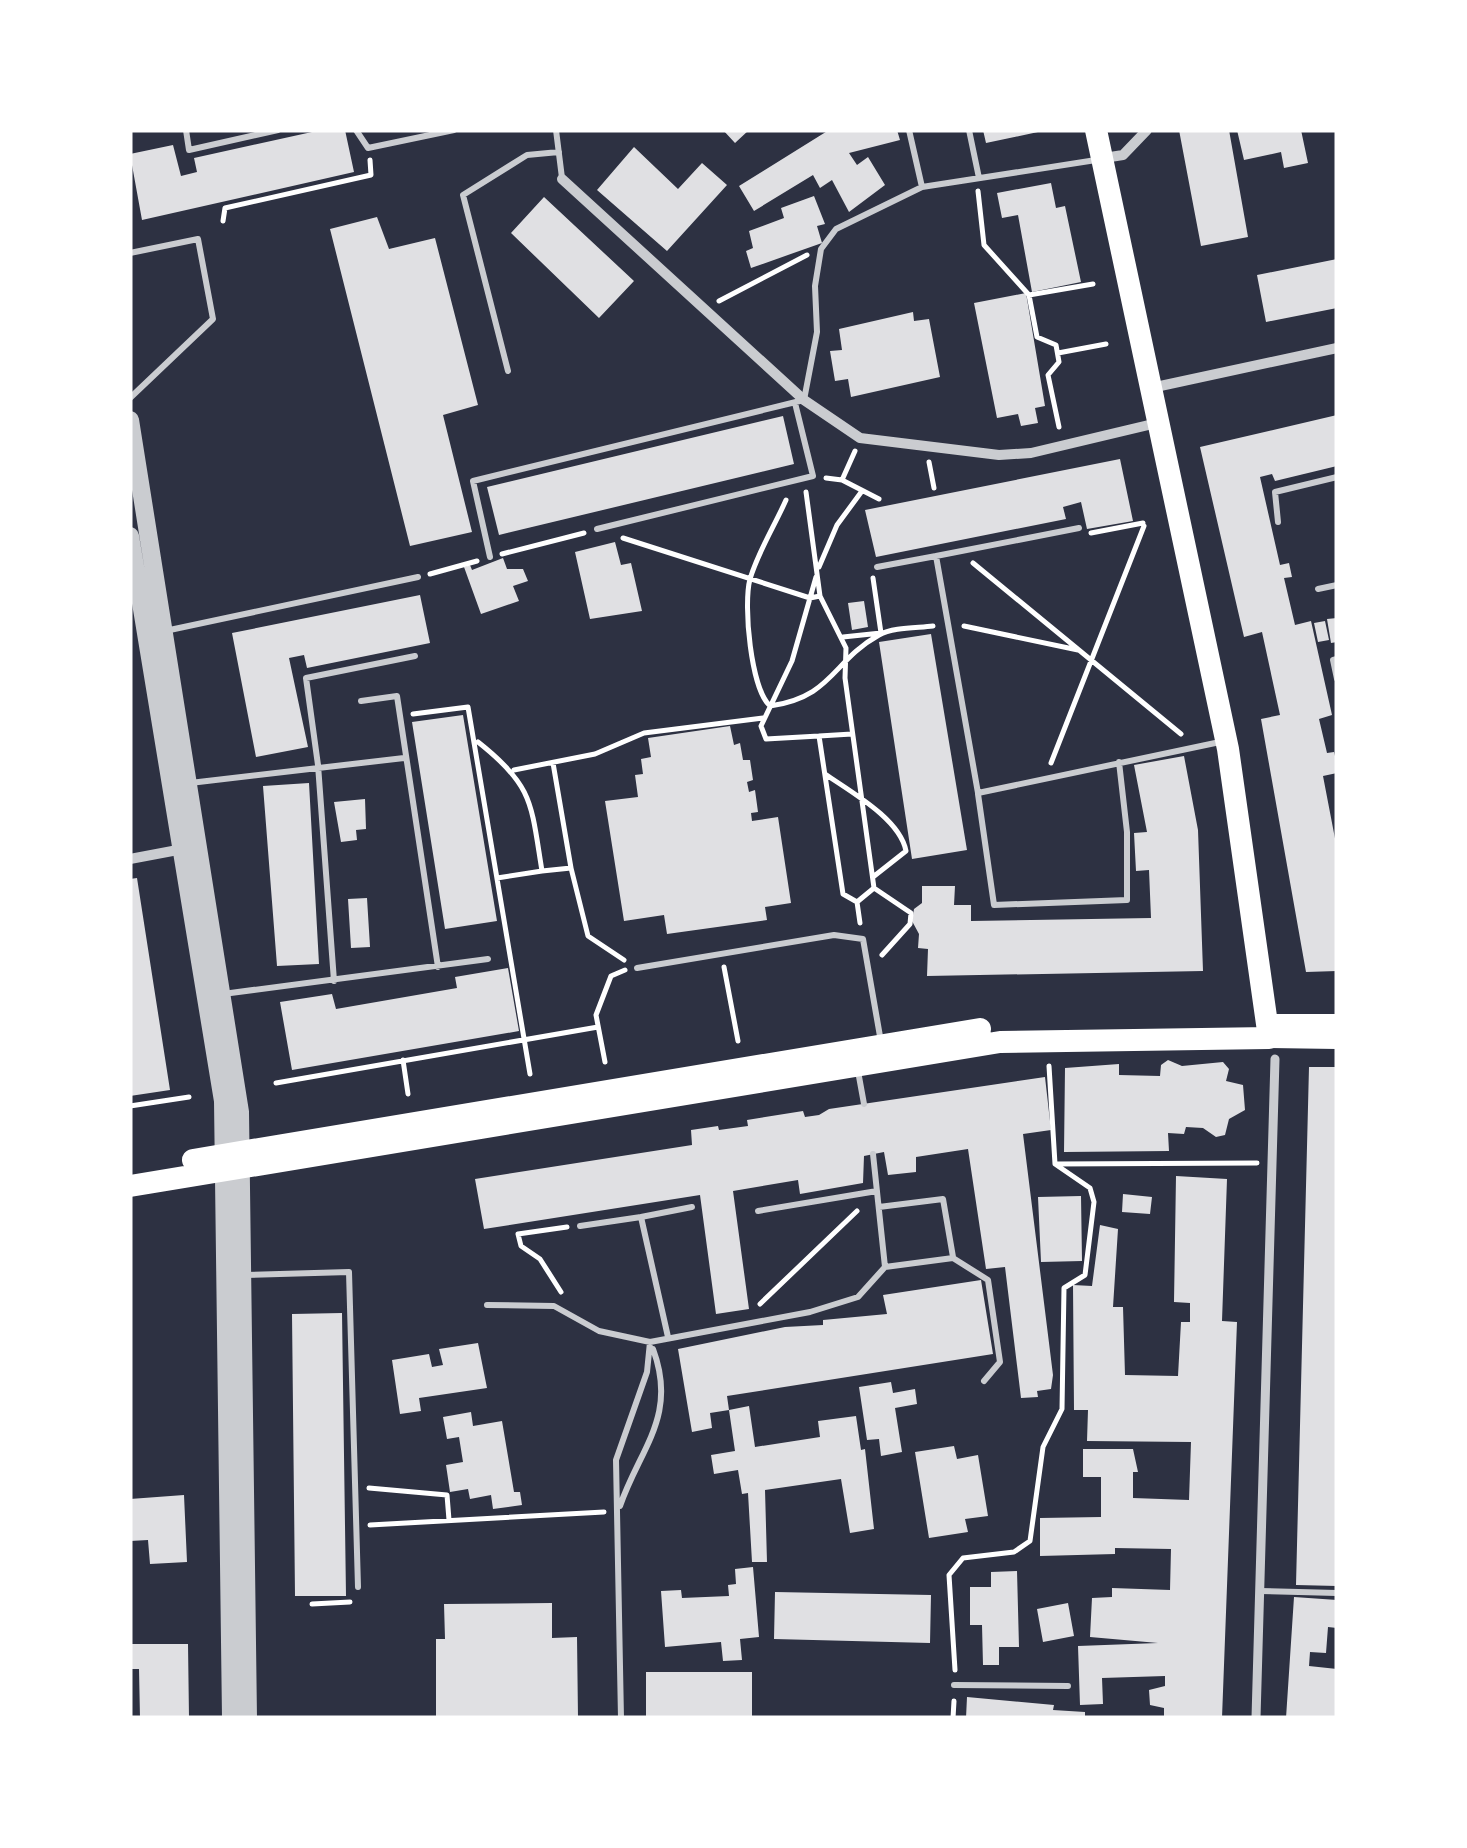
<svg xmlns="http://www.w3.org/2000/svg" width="1467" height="1848" viewBox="0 0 1467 1848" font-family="Ubuntu,sans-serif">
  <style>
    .building { fill: #e0e0e3 }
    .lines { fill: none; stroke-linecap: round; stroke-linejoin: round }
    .path { stroke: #fff; stroke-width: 5 }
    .service { stroke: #caccd0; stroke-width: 6 }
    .pedestrian { stroke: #caccd0; stroke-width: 9 }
    .minor { stroke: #caccd0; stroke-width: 10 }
    .tertiary { stroke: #caccd0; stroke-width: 18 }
    .primary { stroke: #fff; stroke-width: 20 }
    .trunk { stroke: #fff; stroke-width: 22 }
  </style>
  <rect width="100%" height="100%" fill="#2d3142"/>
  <path class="building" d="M321,130H345L354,172L142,220L130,154L173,145L181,176L197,172L194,158Z
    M723,130H749L735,143Z
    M829,130H897L900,140L849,153L857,165L868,157L885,185L849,212L832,180L820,188L813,175L754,211L739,186Z
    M983,130H1038V132L986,143Z
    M1179,130H1229L1248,237L1201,246Z
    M1237,130H1301L1308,163L1284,168L1281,152L1244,160Z
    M634,147L678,189L702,163L727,185L667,251L597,190Z
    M1051,183L1056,208L1065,206L1081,282L1032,292L1018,215L1002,218L997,193Z
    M814,196L825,224L817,226L822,243L751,268L746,251L753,248L749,231L784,218L781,208Z
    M544,197L634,281L599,318L511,233Z
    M377,217L389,249L435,238L478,405L443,415L472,532L410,546L330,229Z
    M1337,259V308L1266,322L1257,275Z
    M1026,293L1045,406L1035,408L1038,423L1021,426L1018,414L997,418L974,303Z
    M913,312L914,321L929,319L940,377L851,397L848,379L835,381L830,351L842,350L839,329Z
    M1337,415V466L1275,481L1272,474L1260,477L1280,565L1289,563L1292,577L1284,578L1295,625L1311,621L1332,715L1319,719L1327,753L1334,752L1337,764V773L1323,776L1337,849V971L1306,972L1261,719L1280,715L1262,632L1244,637L1200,447Z
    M783,416L794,464L499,535L487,487Z
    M1120,459L1133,521L1087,529L1081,502L1063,507L1066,519L876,557L865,510Z
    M615,542L621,565L631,563L642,611L590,619L575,552Z
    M503,558L507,569H523L528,581L513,586L519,601L481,614L464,567L470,565L472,570Z
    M420,595L430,643L307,668L304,655L289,658L308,747L256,757L232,633Z
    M864,601L868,627L852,630L848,603Z
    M1337,618V642L1331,643L1327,619Z
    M1325,621L1329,640L1318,642L1314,623Z
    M931,634L967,850L912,859L879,642Z
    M463,715L497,921L445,929L412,722Z
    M730,726L734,745L740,743L743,760H750L753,780L747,782L749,792L755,790L758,812L751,813L752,821L778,817L791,903L765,907L767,920L667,934L664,915L624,921L605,801L638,797L635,775L643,774L641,759L651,757L648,738Z
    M1184,756L1198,830L1203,971L927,976L928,949L918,948L919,934L912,921L914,909L922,903V886H955L954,905H971V921L1151,918L1149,870L1136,871L1134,833L1147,832L1134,765Z
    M309,783L319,964L277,966L263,786Z
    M365,799L366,829L356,830L357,840L341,842L334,802Z
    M137,878L170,1090L130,1096V879Z
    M367,898L370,947L351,948L348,899Z
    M508,968L519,1031L292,1070L280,1002L332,994L336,1009L457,988L455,977Z
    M1168,1060L1182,1066L1223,1062L1229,1069L1226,1081L1243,1085L1245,1110L1229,1119L1225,1135L1216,1137L1203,1128L1186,1127L1184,1134L1168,1133L1169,1151L1064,1152L1065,1068L1119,1064V1075L1160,1076L1161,1065Z
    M1309,1067H1337V1586L1296,1585Z
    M1045,1077L1051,1130L1023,1134L1053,1375L1051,1389L1037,1391L1038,1397L1021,1398L1005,1267L986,1269L968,1149L916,1157V1172L888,1175L884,1152L864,1156L863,1183L800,1194L798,1180L733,1191L749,1309L716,1314L700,1195L484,1229L475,1179L692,1145L691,1130L718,1126L719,1130L748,1126L747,1120L803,1111L805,1117L819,1115L829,1109Z
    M1176,1176L1227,1179L1222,1321L1237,1322L1222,1718H1164V1708L1150,1705L1149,1690L1165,1686V1676L1102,1678L1103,1704L1080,1705L1078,1646L1158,1643L1090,1637L1092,1598L1112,1597V1588L1170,1590L1171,1549L1115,1548V1554L1040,1556V1518L1101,1517V1477H1083V1449H1133L1138,1472H1133V1498L1189,1500L1191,1442L1087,1441L1088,1410H1074L1073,1285L1092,1286L1100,1225L1118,1229L1113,1307H1123L1125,1375L1178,1376L1181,1322H1190V1303L1174,1302Z
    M1123,1194L1152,1197L1150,1214L1122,1212Z
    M1081,1196L1082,1261L1041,1262L1038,1197Z
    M981,1280L993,1354L727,1396L729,1410L710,1413L712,1428L692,1432L678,1349L785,1327L823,1325V1320L887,1314L883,1295Z
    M342,1313L346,1596H295L292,1314Z
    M478,1343L487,1388L419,1398L421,1411L400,1414L392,1360L429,1354L432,1367L443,1365L439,1349Z
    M891,1382L893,1393L915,1389L917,1404L895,1408L902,1452L881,1456L879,1439L867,1440L859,1387Z
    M749,1406L755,1447L820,1437L818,1421L856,1416L861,1450L865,1449L874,1529L850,1533L841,1479L765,1490L767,1562H752L748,1493L742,1494L738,1470L714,1474L711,1455L735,1451L729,1410Z
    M471,1412L473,1426L502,1421L514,1492H520L522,1505L493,1509L491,1495L470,1499L468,1489L450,1492L446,1465L463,1462L459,1437L447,1439L443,1417Z
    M954,1446L957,1459L978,1455L988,1516L965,1519L968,1532L929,1538L915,1452Z
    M184,1495L187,1562L150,1564L148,1540L130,1541V1499Z
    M753,1567L759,1637L740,1639L742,1660L723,1661L721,1642L665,1647L661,1591L681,1590L682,1598L729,1596L728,1585L736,1584L735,1569Z
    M1017,1571L1019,1647H999V1665H983L982,1625H970V1587H991V1572Z
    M775,1592L931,1595L930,1643L774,1639Z
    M1294,1597L1337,1600V1628L1328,1627L1326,1653L1310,1652L1309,1666L1337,1669V1718H1286Z
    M552,1603V1638L577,1637L578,1718H436V1639H445L444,1604Z
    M1068,1603L1074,1636L1043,1642L1037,1609Z
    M130,1644H188L189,1718H140L139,1669H130Z
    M646,1672H752V1718H646Z
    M967,1697L1054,1705L1053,1710L1085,1712V1718H966Z"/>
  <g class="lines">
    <path class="path" d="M978,191L984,245L1029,295L1037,337L1056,345L1059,362L1048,375L1059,427
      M223,221L225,208L371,175L370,160
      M1029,295L1093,284
      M719,301L807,255
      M1058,353L1106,344
      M929,462L934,488
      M826,478L842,480L879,499
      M842,480L855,451
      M806,492L820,596L846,648L845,678L874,888L857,902L860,923
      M786,500C775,525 758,552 750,579C743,605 751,689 770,706C833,697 832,661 879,635C893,627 918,628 933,626
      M1091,533L1143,523
      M623,538L810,598L820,596
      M502,554L584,533
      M973,563L1181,734
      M819,567L837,525L862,491
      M430,574L477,561
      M816,577L792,661L761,726L766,739L819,736
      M964,626L1078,650
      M843,637L881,633L873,578
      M413,714L468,707L530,1074
      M852,734L819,736L843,894L857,902
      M478,742C534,786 531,804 542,871L571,868L588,936L624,960
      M553,763L571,868
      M1051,763L1144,526
      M514,770L595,754L644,733L763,718
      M825,774C851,792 900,819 906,851L873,877
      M497,878L542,871
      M874,888L911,913L910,924L882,955
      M724,967L738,1041
      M403,1060L408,1094
      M605,1062L596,1015L611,976L625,970
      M276,1083L598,1027
      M130,1106L189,1097
      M1055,1164L1257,1163
      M561,1292L540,1259L521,1246L518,1234L567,1227
      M760,1304L857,1211
      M369,1488L447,1495L449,1520
      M370,1525L604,1512
      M312,1604L350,1602
      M955,1670L949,1575L963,1558L1014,1552L1030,1541L1043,1447L1062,1409L1064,1288L1085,1275L1094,1202L1090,1188L1055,1164L1049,1066
      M953,1718L954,1701"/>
    <path class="service" d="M186,130L189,150L278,130
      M356,130L368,148L454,130
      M556,130L562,178
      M909,130L922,187L1096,160
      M969,130L979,178
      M130,253L198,239L213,319L130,398
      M508,371L463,195L527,155L559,152
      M1278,522L1275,492L1337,477
      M1079,528L936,556L978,793L1220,742
      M597,529L813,476L795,403
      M490,557L473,481L804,400L817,332L815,286L821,249L836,229L922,187
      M877,567L936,556
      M1318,589L1337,585
      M165,631L418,577
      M1337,659L1333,660L1337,679
      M361,701L397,696L438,967
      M190,783L404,758
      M978,794L994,905L1127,900V832L1119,762
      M637,968L834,935L863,939L881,1042
      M334,981L318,765L306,678L415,656
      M223,994L488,959
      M858,1071L864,1104
      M879,1207L943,1199L953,1257
      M758,1211L877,1191
      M641,1217L692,1207
      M580,1226L641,1217L668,1337
      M885,1267L953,1258L988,1280L1000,1362L984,1381
      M243,1275L349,1272L358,1587
      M487,1305L554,1306L599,1331L650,1342L810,1312L858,1297L885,1267L873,1154
      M620,1506C640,1448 678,1416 653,1349
      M1260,1591L1337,1593
      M954,1685L1068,1686
      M621,1718L616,1460L647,1372L650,1342"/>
    <path class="pedestrian" d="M1256,1718L1275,1059"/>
    <path class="minor" d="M1104,158L1123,155L1147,130
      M562,179L804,400L860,438L999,455L1031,453L1157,423
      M1151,388L1337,348
      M130,859L183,849"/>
    <path class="tertiary" d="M130,420L240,1112L248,1718
      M130,536L223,1101L231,1718"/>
    <path class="primary" d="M1267,1024H1337
      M1269,1038L1337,1039"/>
    <path class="trunk" d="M193,1160L980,1029
      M130,1186L1000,1042L1269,1038L1228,749L1096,130"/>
  </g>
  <rect width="1467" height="1848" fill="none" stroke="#ffffff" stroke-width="265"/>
</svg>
